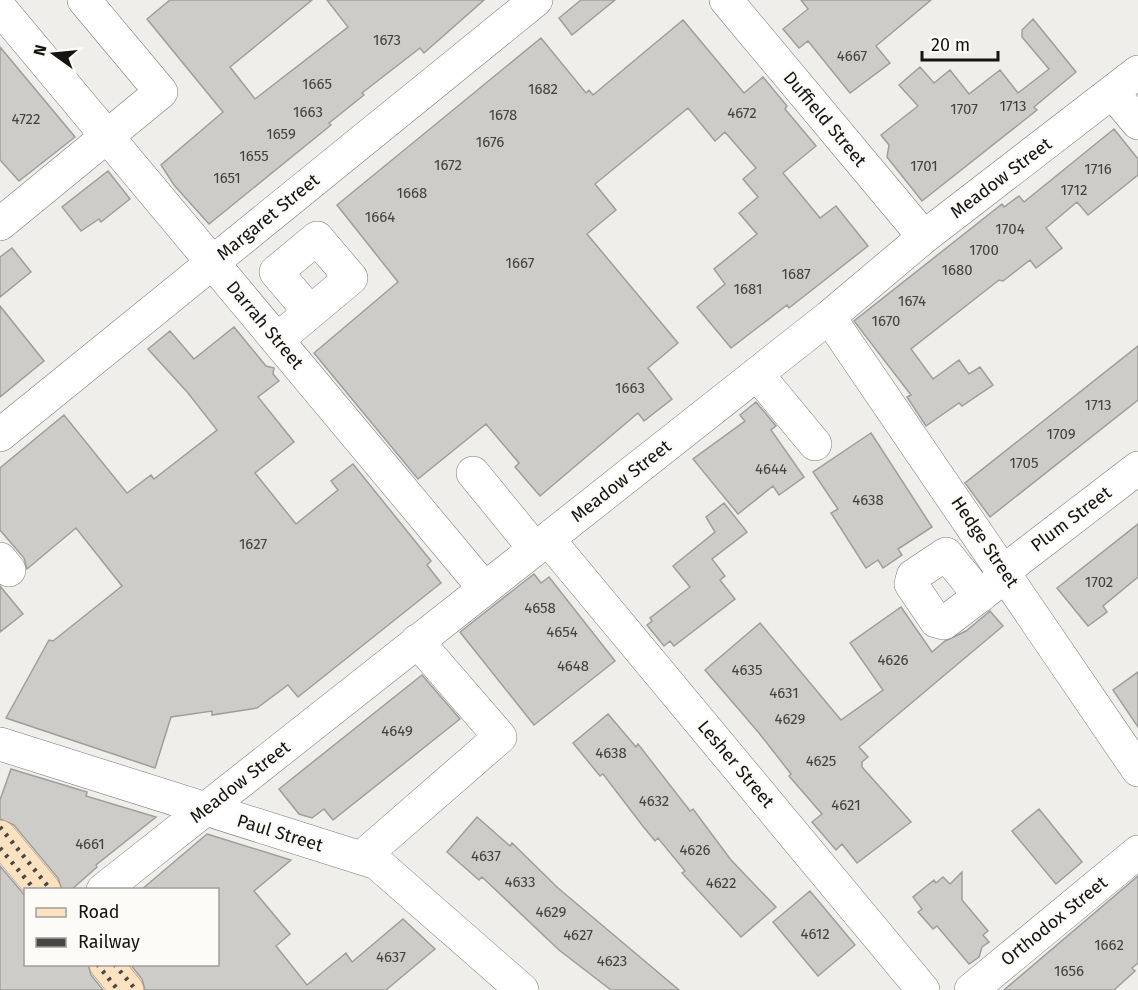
<svg xmlns="http://www.w3.org/2000/svg" width="1138" height="990" viewBox="0 0 1138 990" font-family="'Fira Sans',sans-serif">
  <style>
    .building { fill: #ceccc9; stroke: #a09e9c; stroke-width: 1.5 }
    .lines { fill: none; stroke-linecap: round; stroke-linejoin: round }
    .minor-casing { stroke: #7b7976; stroke-width: 34 }
    .major-casing { stroke: #aa8d68; stroke-width: 34 }
    .minor { stroke: #fff; stroke-width: 33 }
    .major { stroke: #fce2c0; stroke-width: 33 }
    .rail { stroke: #494846; stroke-width: 4.5; stroke-dasharray: 3 6; stroke-linecap: butt }
    .labels { text-anchor: middle; stroke-width: 4.5; stroke-linejoin: round; paint-order: stroke }
    .number-label { font-size: 15px; fill: #434240 }
    .street-label { font-size: 18px; fill: #151413; stroke: #fdfbf8 }
  </style>
  <rect width="100%" height="100%" fill="#f0eeeb"/>
  <path class="building" d="M170,0H312L230,67L255,99L348,27L327,0H484L424,53L420,48L362,93L364,95L329,123L331,125L209,224L174,185L161,165L223,112L147,19Z
    M581,0H615L572,35L559,18Z
    M801,0H931L876,46L890,63L850,93L808,41L799,48L783,29L808,9Z
    M1033,19L1076,72L1034,107L1037,110L922,201L887,157L889,145L881,135L918,106L899,85L920,67L934,83L950,70L969,94L1000,70L1018,93L1049,69L1022,37V30Z
    M683,20L744,93L763,77L787,106L785,109L816,146L783,173L820,218L836,206L868,246L789,308L787,305L731,348L697,307L725,284L714,269L757,234L739,213L758,197L743,179L756,168L725,132L715,141L688,108L595,184L616,210L587,234L678,343L648,368L672,399L644,421L638,413L540,496L515,467L519,463L486,424L418,479L314,353L398,282L337,205L541,38L586,93L589,90L593,95Z
    M0,47L75,137L19,181L0,160Z
    M1114,129L1138,159V175L1088,215L1077,202L1046,228L1062,248L1036,268L1030,260L1003,281L999,280L911,349L933,379L959,360L969,374L980,367L993,385L962,406L959,403L926,426L907,397L911,395L854,321L1002,204L1004,207L1019,196L1024,202Z
    M108,171L130,199L101,222L99,219L81,231L62,207Z
    M12,248L31,272L0,297V257Z
    M0,306L44,361L0,397Z
    M234,327L266,366L274,368L273,374L279,381L258,397L294,442L255,473L296,524L338,490L331,481L353,464L431,561L427,565L441,583L298,697L288,685L257,708L212,715V711L171,717L155,768L6,718L49,640L53,641L122,586L76,528L27,569L24,558L0,530V468L64,415L127,493L151,475L154,479L217,430L188,393L148,349L170,331L194,359Z
    M1138,346V400L990,517L965,483Z
    M756,402L776,426L771,430L804,477L779,495L773,486L738,514L693,459L745,421L740,415Z
    M871,433L932,527L898,549L902,555L883,568L878,560L866,568L831,513L838,509L813,472Z
    M724,503L747,532L712,559L725,576L720,580L735,599L674,646L670,641L664,646L647,625L652,621L650,618L690,587L673,566L715,532L706,517Z
    M1138,524V577L1103,606L1107,612L1088,626L1057,588Z
    M534,574L541,583L549,577L615,661L534,725L460,632Z
    M0,586L23,614L0,632Z
    M901,607L932,652L945,641L966,631L990,611L1003,626L859,747L868,757L862,762V767L911,822L857,863L842,844L836,850L812,822L822,814L789,776L791,774L759,733L705,670L760,623L841,720L883,690L850,643Z
    M1138,672V727L1113,690Z
    M422,675L460,719L333,820L324,809L312,818L299,814L279,789Z
    M608,714L636,747L638,744L690,811L693,809L731,860L776,907L741,937L682,873L685,871L658,838L655,841L642,825L603,774L600,776L573,743Z
    M11,769L87,792L86,796L156,817L96,865L97,867L71,890H62L58,878L14,825L0,819V800Z
    M1039,809L1082,862L1056,884L1012,831Z
    M477,817L510,846L512,843L558,888L679,990H611L559,950L482,877L479,880L447,852Z
    M207,834L291,860L254,891L290,934L276,946L307,985L346,953L352,962L403,919L435,949L386,990H145L142,979L130,964H218V890H141Z
    M0,866L26,897V964H88L91,975L103,990H0Z
    M962,872V900L988,931L983,935L989,942L982,947L979,957L969,964L937,926L933,929L918,912L922,909L913,897L934,880L936,883L943,877L950,884Z
    M1138,876V963L1132,968L1135,971L1114,990H1004Z
    M810,891L855,945L818,976L773,922Z"/>
  <g class="lines">
    <g class="minor-casing">
      <path id="minor" d="M726,0L924,237
        M0,8L484,588
        M1113,93L1138,123
        M0,224L161,92L84,0
        M829,317L1138,770
        M277,340L351,278L317,238L276,272L310,312
        M757,374L815,444
        M0,435L536,0
        M473,473L535,549
        M548,539L923,990
        M0,559L9,570
        M1004,571L1138,468
        M980,596L946,554L913,576L911,584L936,621L944,623L1007,575
        M0,744L377,863L522,990
        M361,858L500,737L417,641
        M103,890L829,317L924,237L1138,72
        M971,990L1138,852"/>
    </g>
    <g class="major-casing">
      <path id="major" d="M0,837L44,890
        M106,964L127,990"/>
    </g>
    <use href="#minor" class="minor"/>
    <use href="#major" class="major"/>
    <path class="rail" d="M0,827L51,890
      M0,848L35,890
      M97,964L118,990
      M114,964L136,990"/>
  </g>
  <g class="labels">
    <g class="number-label">
      <text x="387" y="45">1673</text>
      <text x="852" y="61">4667</text>
      <text x="317" y="89">1665</text>
      <text x="543" y="94">1682</text>
      <text x="1013" y="111">1713</text>
      <text x="964" y="114">1707</text>
      <text x="308" y="117">1663</text>
      <text x="742" y="118">4672</text>
      <text x="503" y="120">1678</text>
      <text x="26" y="124">4722</text>
      <text x="281" y="139">1659</text>
      <text x="490" y="147">1676</text>
      <text x="254" y="161">1655</text>
      <text x="448" y="170">1672</text>
      <text x="924" y="171">1701</text>
      <text x="1098" y="174">1716</text>
      <text x="227" y="183">1651</text>
      <text x="1074" y="195">1712</text>
      <text x="412" y="198">1668</text>
      <text x="380" y="222">1664</text>
      <text x="1010" y="234">1704</text>
      <text x="984" y="255">1700</text>
      <text x="520" y="268">1667</text>
      <text x="957" y="275">1680</text>
      <text x="796" y="279">1687</text>
      <text x="748" y="294">1681</text>
      <text x="912" y="306">1674</text>
      <text x="886" y="326">1670</text>
      <text x="630" y="393">1663</text>
      <text x="1098" y="410">1713</text>
      <text x="1061" y="439">1709</text>
      <text x="1024" y="468">1705</text>
      <text x="771" y="474">4644</text>
      <text x="868" y="505">4638</text>
      <text x="253" y="549">1627</text>
      <text x="1099" y="587">1702</text>
      <text x="540" y="613">4658</text>
      <text x="562" y="637">4654</text>
      <text x="893" y="665">4626</text>
      <text x="573" y="671">4648</text>
      <text x="747" y="675">4635</text>
      <text x="784" y="698">4631</text>
      <text x="790" y="724">4629</text>
      <text x="397" y="736">4649</text>
      <text x="611" y="758">4638</text>
      <text x="821" y="766">4625</text>
      <text x="654" y="806">4632</text>
      <text x="846" y="810">4621</text>
      <text x="90" y="849">4661</text>
      <text x="695" y="855">4626</text>
      <text x="486" y="861">4637</text>
      <text x="520" y="887">4633</text>
      <text x="721" y="888">4622</text>
      <text x="551" y="917">4629</text>
      <text x="815" y="939">4612</text>
      <text x="578" y="940">4627</text>
      <text x="1109" y="950">1662</text>
      <text x="391" y="962">4637</text>
      <text x="612" y="966">4623</text>
      <text x="1069" y="976">1656</text>
    </g>
    <g class="street-label">
      <text transform="translate(825 119) rotate(50)" y="6">Duffield Street</text>
      <text transform="translate(1001 178) rotate(-37)" y="6">Meadow Street</text>
      <text transform="translate(268 217) rotate(-39)" y="6">Margaret Street</text>
      <text transform="translate(265 325) rotate(50)" y="6">Darrah Street</text>
      <text transform="translate(621 481) rotate(-38)" y="6">Meadow Street</text>
      <text transform="translate(1071 519) rotate(-37)" y="6">Plum Street</text>
      <text transform="translate(985 542) rotate(56)" y="6">Hedge Street</text>
      <text transform="translate(736 764) rotate(50)" y="6">Lesher Street</text>
      <text transform="translate(240 782) rotate(-38)" y="6">Meadow Street</text>
      <text transform="translate(280 833) rotate(17)" y="6">Paul Street</text>
      <text transform="translate(1054 921) rotate(-39)" y="6">Orthodox Street</text>
    </g>
  </g>
  <rect x="24" y="888" width="195" height="78" fill="#fdfbf8" stroke="#a09f9c" stroke-width="1.5"/>
  <rect x="36" y="908" width="30" height="9" fill="#fce2c0" stroke="#a09f9c" stroke-width="1.5"/>
  <text x="78" y="918" font-size="18" fill="#151413">Road</text>
  <rect x="36" y="938" width="30" height="9" fill="#494846" stroke="#a09f9c" stroke-width="1.5"/>
  <text x="78" y="948" font-size="18" fill="#151413">Railway</text>
  <g transform="translate(54 54) rotate(285)" stroke="#fdfbf8" stroke-width="4.5" paint-order="stroke">
  <path d="M0-4.5L10 22L0 15L-10 22Z" fill="#151413"/>
  <text y="-9" font-size="16" font-weight="bold" text-anchor="middle" fill="#151413">N</text>
  </g>
  <path d="M922 51v9h76v-9" fill="none" stroke="#151413" stroke-width="3"/>
  <text x="931" y="51" font-size="18" fill="#151413" stroke="#fdfbf8" stroke-width="4.5" paint-order="stroke">20 m</text>
</svg>
